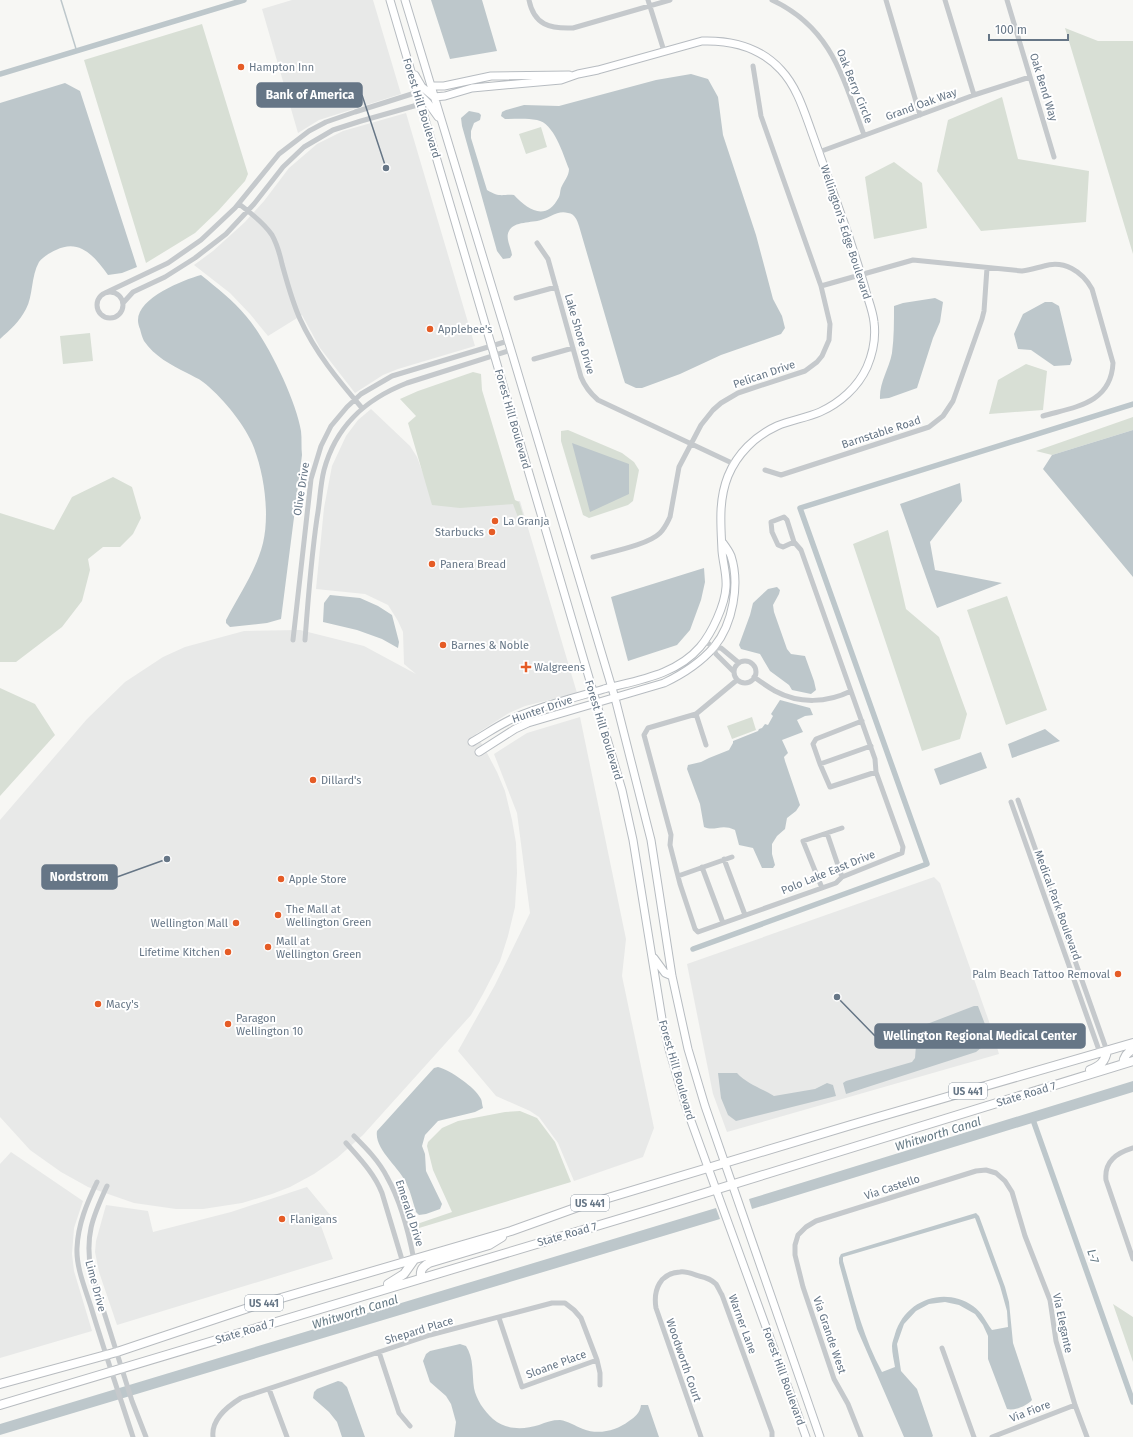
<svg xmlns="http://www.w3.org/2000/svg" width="1133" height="1437" viewBox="0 0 1133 1437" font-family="'Fira Sans',sans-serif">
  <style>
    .built { fill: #e8e9e8 }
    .green { fill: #d8dfd5 }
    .water { fill: #bdc7cb; fill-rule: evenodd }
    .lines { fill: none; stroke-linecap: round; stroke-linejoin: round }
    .stream { stroke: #bdc7cb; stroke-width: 1.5 }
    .canal { stroke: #bdc7cb; stroke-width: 5.5 }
    .secondary-casing { stroke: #b7bcc1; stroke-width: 9 }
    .primary-casing { stroke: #b8bcc0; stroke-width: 10 }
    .street { stroke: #c5c9cc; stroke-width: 5 }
    .secondary { stroke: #fff; stroke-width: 7 }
    .primary { stroke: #fff; stroke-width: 8 }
    .poi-dot { fill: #e55c26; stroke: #fff; stroke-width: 1.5 }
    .labels { text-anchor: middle; stroke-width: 4; stroke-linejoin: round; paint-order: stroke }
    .shield { fill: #fff; stroke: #949faa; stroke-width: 1 }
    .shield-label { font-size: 10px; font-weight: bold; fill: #667686 }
    .poi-label { font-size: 11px; fill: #667686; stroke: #fff; text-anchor: start }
    .street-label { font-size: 11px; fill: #667686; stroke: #fff }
    .water-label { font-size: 12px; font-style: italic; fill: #627782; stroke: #fff }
    .leader { fill: none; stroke: #667686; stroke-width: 1.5 }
    .callout-dot { fill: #667686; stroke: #fff; stroke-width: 1.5 }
    .callout { fill: #667686; stroke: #667686; stroke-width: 1.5 }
    .callout-label { font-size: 12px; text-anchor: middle; font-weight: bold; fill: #fff }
  </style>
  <rect width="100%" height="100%" fill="#f7f7f4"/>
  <path class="built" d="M292,0H373L401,94L319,120L298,133L262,9Z
    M406,113L475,346L398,369L383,375L355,393L320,348L302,315L268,336L250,314L230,293L194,265L213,251L245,222L264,201L289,168L317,144L343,131Z
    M371,409L410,446L417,457L434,503L461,507L520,501L577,693L525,706L509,713L476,734L487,753L497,772L505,791L512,820L516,843L517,873L515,907L508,936L500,961L483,994L471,1015L363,1135L337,1158L314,1174L290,1187L272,1194L242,1203L203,1209H176L134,1203L88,1187L61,1172L30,1150L0,1117V820L87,719L125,682L163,657L185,647L244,631L300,630L364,646L416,674L404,664L403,632L398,621L388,605L365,594L316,589L324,508L332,466L346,436L358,420Z
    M580,717L626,939L622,976L654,1128L643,1157L574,1181L558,1143L539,1117L530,1111L496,1096L458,1051L495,985L530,913L517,813L494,754L527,733Z
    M934,877L940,883L992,1030L999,1054L727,1132L713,1094L687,964Z
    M11,1152L83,1201L74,1228L72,1254L74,1271L92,1331L0,1358V1164Z
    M307,1187L331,1216L321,1226L333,1259L117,1325L99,1272L95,1252L96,1241L106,1205L148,1211L153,1232L231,1212Z"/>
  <path class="green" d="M202,24L248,174L245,181L218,211L195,233L146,263L84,60Z
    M1065,28L1098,41H1133V254Z
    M1002,97L1018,159L1089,171L1086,222L981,231L937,171L948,120Z
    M541,127L547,147L526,154L519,134Z
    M894,162L922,183L927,228L874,239L865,177Z
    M90,333L93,361L63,364L60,336Z
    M1026,364L1047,371L1043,410L989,414L998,380Z
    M473,372L481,374L482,390L515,500L519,502L524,518L519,520L513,504L460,508L432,505L408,423L416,416L400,399L418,391Z
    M1133,417V430L1052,455L1036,451Z
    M568,430L622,453L634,462L639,470L633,501L628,505L589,518L583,515L561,441V431Z
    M113,477L132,487L141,518L133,534L120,547H103L88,559L90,570L82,601L62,627L16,662H0V513L54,530L72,497Z
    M888,530L906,609L939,637L967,714L960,739L922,751L853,544Z
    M1007,596L1047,710L1006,725L967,610Z
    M0,688L35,704L55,735L0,796Z
    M752,717L756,730L732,739L727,726Z
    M520,1111L537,1118L555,1142L571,1182L419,1228L417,1224L452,1212L433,1170L427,1146L428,1142L442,1128L458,1121L505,1112Z
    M1113,1304L1133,1317V1362Z"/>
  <path class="water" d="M431,0H482L497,51L450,59Z
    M691,74L708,79L718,97L723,135L756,235L773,299L782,316L785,328L781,334L721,355L680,374L642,388H636L625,383L623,377L579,226C577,220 575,214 568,213C557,210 550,218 541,220C532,223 514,221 509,231C505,238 511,247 512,255L510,258L503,259L497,251L462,126L461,118L469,111L479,113L481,115L480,120L474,123L471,131V138L487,190C500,198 502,194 514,195C528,210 546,222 559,197C560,195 560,191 561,188C564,181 569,176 569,169C563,154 554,123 537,120C527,118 515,119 505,119L501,116L502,112L506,110L524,105L559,106L656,80Z
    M65,83L80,91L137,267L122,273L108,275C95,257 80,238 56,250C51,252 43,257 39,262C31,276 33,297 26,309C20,321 10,330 0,339V103Z
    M201,275C217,288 233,300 246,316C267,340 296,400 301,431C302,439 301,447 302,455L281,619L267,623L230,627L226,623V620C239,595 256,571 263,543C270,513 264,471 252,443C243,422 220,395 203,382C198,378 192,376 187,373C171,365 154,356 144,341C142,337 141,333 140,329C139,327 138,323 138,321C137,298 183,280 201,275Z
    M935,298L943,302L940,322L933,338L917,388L889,398L880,399C879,383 889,369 892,353C894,338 894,322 894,306L903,303Z
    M1045,302H1052L1059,306L1072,360L1070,365L1054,366L1031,350L1018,349L1014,334L1023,314Z
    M1133,430V577L1043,469L1052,455Z
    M572,443L629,464V494L590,512Z
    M960,483L962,501L930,542L935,570L1002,583L937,608L900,504Z
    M704,568L705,582L701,600L690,630L677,645L628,661L611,597Z
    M777,587L780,590L779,594L773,605L774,612L787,649L791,654L805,656L814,681L816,690L811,694L792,690L789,685L770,671L760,654L741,649L739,645L750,615L753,603L768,589Z
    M330,595L360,598L378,606L392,615L399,642L398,648L382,639L357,630L323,622L324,603Z
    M780,700L810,708L813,715L805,716L797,720L803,732L782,740L788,753L784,757L785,761L800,805L796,811L787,818L785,829L777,836L772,844V854L775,865L773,868H762L753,848L739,845L735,830C721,823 715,832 704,827L700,804L687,769L688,765L701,762L709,758L729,750L733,743V741L758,731L759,729L762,728L765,724L768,725L773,716L771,714Z
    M1045,729L1060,741L1012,758L1008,744Z
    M981,752L987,768L940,785L934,769Z
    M974,1006H978L991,1040L976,1052L846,1094L843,1083L846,1081L912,1062L915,1058L917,1033L927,1024Z
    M438,1067C450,1070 475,1087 481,1099C482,1101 482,1105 483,1108L475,1112L438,1121L425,1135L422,1146L425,1154L426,1171L442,1204L440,1209L426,1214L419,1215L416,1212C413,1203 411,1193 407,1185C400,1167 374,1150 377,1131L434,1068Z
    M718,1073H737C747,1084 761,1088 774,1096L815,1089L827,1083L833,1085L836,1096L736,1121L728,1115L721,1098Z
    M1133,1081V1092L752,1209L749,1199Z
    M716,1208L720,1219L0,1435V1424Z
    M976,1213L979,1216L1005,1287L1009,1302L1013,1343L1032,1400C1027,1406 1014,1411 1007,1409L988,1359V1336L983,1325L975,1314L959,1305L945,1302L929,1304L916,1311L904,1324L897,1344L901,1371L917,1389L933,1436L932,1437H904L857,1329L839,1263V1258L841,1254ZM975,1218L1000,1286L1007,1311L1008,1327L992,1330C986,1322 982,1312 973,1306C944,1286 905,1300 895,1334C894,1338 892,1342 892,1346C892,1353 894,1361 895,1367L882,1372C863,1337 854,1299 843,1261V1257Z
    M460,1344L466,1346C474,1358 472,1374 474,1388C476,1399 484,1411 493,1419C506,1430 523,1430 539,1425C546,1422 552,1420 560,1420C568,1421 575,1426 583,1429C598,1435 616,1431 629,1421C635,1417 640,1413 641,1405H648L659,1437H454L456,1422L451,1404L446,1396L430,1382L423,1361L426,1354L430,1351Z
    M338,1381L342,1382L347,1387L365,1437H342L337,1422L329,1412L313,1398L314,1392L317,1389Z"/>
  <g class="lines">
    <path class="stream" d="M61,0L77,52"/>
    <path class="canal" d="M0,74L244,0
      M693,949L927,864L800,508L1133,404
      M1032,1117L1133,1402"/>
    <g class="secondary-casing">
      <path id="secondary" d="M390,0L622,790L633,840L662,1019L669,1049L686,1107L806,1437
        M405,0L511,350L615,698L651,840L672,976L688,1049L705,1106L820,1437
        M415,75L422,87L434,97
        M431,86H444L491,76L569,75
        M418,93L428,103L438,117
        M434,97L445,96L472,88L561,80L578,74L598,70L702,41C732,40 760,47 781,70C797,87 804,111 812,133C824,167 836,200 848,234C854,253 861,273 866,292C869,302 873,312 874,322C876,337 873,353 867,367C858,387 840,403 820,412C806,418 791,420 777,426C755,436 737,454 728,476C718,501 721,526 722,551C723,563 727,575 726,587C725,605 712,633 700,647C676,675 638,680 604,689C577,697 548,704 521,715C504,721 488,733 472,742
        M479,752L515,729L528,723L664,683C683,674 701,662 714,647C733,624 740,584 731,556C729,551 726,547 723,543
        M654,958L665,973L672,976"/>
    </g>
    <g class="primary-casing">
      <path id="primary" d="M1123,1064C1124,1056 1127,1053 1133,1049
        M1090,1070C1100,1066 1105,1062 1107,1051
        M421,1278C420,1270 422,1267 429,1263L489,1245L502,1237
        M388,1284L404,1274L414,1260
        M0,1384L117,1352L254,1306L511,1231L578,1207L851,1125L1133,1043
        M0,1405L653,1209L1133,1061"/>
    </g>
    <path class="street" d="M529,0C534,25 550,29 573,28L670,0
      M648,0L664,51
      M772,0C832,28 843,78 864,135
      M886,0L920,115
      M945,0L974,95
      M1007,0L1054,157
      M819,152L974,95L1030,77
      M239,204C251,213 264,223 272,235C277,244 280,255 282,264C287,282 292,301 300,319C315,352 338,380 362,408
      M537,243L548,259L581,377C585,387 590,393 598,400L734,464
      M821,286L913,260L1022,271C1030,270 1036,268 1044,266C1064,260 1082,271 1092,289L1113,363C1111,404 1074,407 1043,416
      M97 305a13 13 0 1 1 26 0a13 13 0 1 1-26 0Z
      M105,293L168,263L201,240L235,208L279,154L309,131L326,122L355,112L418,92
      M516,298L556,287
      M123,303L133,292L165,277L195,258L226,234L254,204L283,167L304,147L333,130L361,121L421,104
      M534,359L573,348
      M765,470L781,475L929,427L943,416L953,401L982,319L984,311L987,268
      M593,557C610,552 648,545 660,533C665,528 667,523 670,517L679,467L701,425L713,410L721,403L738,393L805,371L817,362L822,356L829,340L830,324L821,286L761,116L753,66
      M293,640L311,479L321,446L331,426L347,407L361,394L392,376L508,341
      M305,640C308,600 311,559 317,518C320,502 320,486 324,470C336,425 366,399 407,383L511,350
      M705,641L713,647L721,648L739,663
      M713,647L716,654L734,672
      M734 672a11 11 0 1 1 22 0a11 11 0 1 1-22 0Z
      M754,677C761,682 768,687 775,691C799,704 827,703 851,691
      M737,680L696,714L648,728L644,735L671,835L670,845L680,884L695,929L698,932L836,883L842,877L902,853L903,847L876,772L875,759L801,550L794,542L787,520L784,517L771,522L772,532L778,545L783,547L794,542
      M696,714L706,745
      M862,721L816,739L813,744L820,764L830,787L876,772
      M820,764L871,746
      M1018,800L1107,1051
      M1011,802L1100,1053
      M827,833L842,877
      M724,859L745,915
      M702,867L723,923
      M678,876L732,857
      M822,888L803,841L842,828
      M354,1136C366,1148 379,1161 387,1177C400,1200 409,1234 414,1260
      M346,1143C360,1159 374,1173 382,1193L403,1263
      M1133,1148C1117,1153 1104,1161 1106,1180L1133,1259
      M97,1182C87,1203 78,1224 77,1248C76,1267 85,1288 91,1307C104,1350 119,1394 133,1437
      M107,1186C92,1218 85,1236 91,1271L132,1401L146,1437
      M499,1318L522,1387L597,1360
      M942,1348L974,1437
      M379,1352L399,1413L410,1426
      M269,1389L287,1437
      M213,1437C211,1420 228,1406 241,1398L430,1335L552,1303H565L574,1310L581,1318L597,1360L600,1373V1385
      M701,1437L656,1308C653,1290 660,1273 680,1272C686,1271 693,1274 699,1276C704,1277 712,1280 716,1284C718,1287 720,1292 722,1295L772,1432V1437
      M861,1437L848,1404L834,1379L803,1287L795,1255V1245L798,1235L806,1227L816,1221L976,1171L986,1170L996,1173L1005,1181L1012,1192L1025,1236L1050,1300L1056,1341L1075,1405L1087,1437
      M992,1437L1075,1405"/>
    <use href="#secondary" class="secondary"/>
    <use href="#primary" class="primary"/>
  </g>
  <g class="poi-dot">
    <circle cx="241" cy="67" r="4"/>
    <circle cx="430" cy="329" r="4"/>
    <circle cx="495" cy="521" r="4"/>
    <circle cx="492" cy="532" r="4"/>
    <circle cx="432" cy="564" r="4"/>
    <circle cx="443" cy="645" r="4"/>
    <path d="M524 661h4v4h4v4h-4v4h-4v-4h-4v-4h4z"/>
    <circle cx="313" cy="780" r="4"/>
    <circle cx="281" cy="879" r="4"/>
    <circle cx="278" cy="915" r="4"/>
    <circle cx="236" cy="923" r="4"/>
    <circle cx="268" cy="947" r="4"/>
    <circle cx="228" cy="952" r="4"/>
    <circle cx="1118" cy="974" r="4"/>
    <circle cx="98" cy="1004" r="4"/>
    <circle cx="228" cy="1024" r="4"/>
    <circle cx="282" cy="1219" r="4"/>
  </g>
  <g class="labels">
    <g class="shield">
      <rect x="949" y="1083" width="38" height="16" rx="3"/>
      <rect x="571" y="1195" width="38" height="16" rx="3"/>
      <rect x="245" y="1295" width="38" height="16" rx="3"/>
    </g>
    <g class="shield-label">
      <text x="968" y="1095">US 441</text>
      <text x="590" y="1207">US 441</text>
      <text x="264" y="1307">US 441</text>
    </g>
    <g class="poi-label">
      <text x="249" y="71">Hampton Inn</text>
      <text x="438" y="333">Applebee's</text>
      <text x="503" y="525">La Granja</text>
      <text x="484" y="536" text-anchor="end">Starbucks</text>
      <text x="440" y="568">Panera Bread</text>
      <text x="451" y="649">Barnes &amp; Noble</text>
      <text x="534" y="671">Walgreens</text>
      <text x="321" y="784">Dillard's</text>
      <text x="289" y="883">Apple Store</text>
      <text x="286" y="913">The Mall at<tspan x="286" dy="13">Wellington Green</tspan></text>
      <text x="228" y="927" text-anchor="end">Wellington Mall</text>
      <text x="276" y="945">Mall at<tspan x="276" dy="13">Wellington Green</tspan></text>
      <text x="220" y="956" text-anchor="end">Lifetime Kitchen</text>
      <text x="1110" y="978" text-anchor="end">Palm Beach Tattoo Removal</text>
      <text x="106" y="1008">Macy's</text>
      <text x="236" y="1022">Paragon<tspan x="236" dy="13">Wellington 10</tspan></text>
      <text x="290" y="1223">Flanigans</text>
    </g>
    <g class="street-label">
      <text transform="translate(855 86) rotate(68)" y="4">Oak Berry Circle</text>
      <text transform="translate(1044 87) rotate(73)" y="4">Oak Bend Way</text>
      <text transform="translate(921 104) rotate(-20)" y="4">Grand Oak Way</text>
      <text transform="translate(422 108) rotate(73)" y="4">Forest Hill Boulevard</text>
      <text transform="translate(846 232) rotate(72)" y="4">Wellington's Edge Boulevard</text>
      <text transform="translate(580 334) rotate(74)" y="4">Lake Shore Drive</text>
      <text transform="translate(764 374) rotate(-19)" y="4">Pelican Drive</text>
      <text transform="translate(513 419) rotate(74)" y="4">Forest Hill Boulevard</text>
      <text transform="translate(881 432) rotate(-18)" y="4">Barnstable Road</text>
      <text transform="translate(301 489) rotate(-81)" y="4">Olive Drive</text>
      <text transform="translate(542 709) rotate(-19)" y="4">Hunter Drive</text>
      <text transform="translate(604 730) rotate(73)" y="4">Forest Hill Boulevard</text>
      <text transform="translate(828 872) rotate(-22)" y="4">Polo Lake East Drive</text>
      <text transform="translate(1058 905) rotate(70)" y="4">Medical Park Boulevard</text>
      <text transform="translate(677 1070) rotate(74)" y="4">Forest Hill Boulevard</text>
      <text transform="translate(1026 1094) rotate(-17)" y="4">State Road 7</text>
      <text transform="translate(892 1187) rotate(-18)" y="4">Via Castello</text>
      <text transform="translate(410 1213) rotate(72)" y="4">Emerald Drive</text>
      <text transform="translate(567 1234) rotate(-16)" y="4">State Road 7</text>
      <text transform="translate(96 1286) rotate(75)" y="4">Lime Drive</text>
      <text transform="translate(1063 1323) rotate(78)" y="4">Via Elegante</text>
      <text transform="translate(743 1324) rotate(70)" y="4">Warner Lane</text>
      <text transform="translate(419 1330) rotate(-17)" y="4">Shepard Place</text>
      <text transform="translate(245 1331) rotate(-17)" y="4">State Road 7</text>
      <text transform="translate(830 1335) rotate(71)" y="4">Via Grande West</text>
      <text transform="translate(684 1360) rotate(71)" y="4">Woodworth Court</text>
      <text transform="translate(556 1364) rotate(-20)" y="4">Sloane Place</text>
      <text transform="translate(784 1376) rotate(70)" y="4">Forest Hill Boulevard</text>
      <text transform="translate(1030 1411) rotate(-21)" y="4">Via Fiore</text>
    </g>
    <g class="water-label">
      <text transform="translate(938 1134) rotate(-17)" y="4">Whitworth Canal</text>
      <text transform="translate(1093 1256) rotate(71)" y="4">L-7</text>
      <text transform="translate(355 1312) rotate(-17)" y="4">Whitworth Canal</text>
    </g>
  </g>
  <path class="leader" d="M386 168L362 95M167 859L117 877M837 997L875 1036"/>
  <g class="callout-dot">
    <circle cx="386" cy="168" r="4"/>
    <circle cx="167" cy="859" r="4"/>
    <circle cx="837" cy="997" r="4"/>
  </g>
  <g class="callout">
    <rect x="257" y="83" width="105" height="24" rx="4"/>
    <rect x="42" y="865" width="75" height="24" rx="4"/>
    <rect x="875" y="1024" width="210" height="24" rx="4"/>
  </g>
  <g class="callout-label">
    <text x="310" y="99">Bank of America</text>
    <text x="79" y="881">Nordstrom</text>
    <text x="980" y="1040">Wellington Regional Medical Center</text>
  </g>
  <path d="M989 34v6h79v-6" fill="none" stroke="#667686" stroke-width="2"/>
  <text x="995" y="34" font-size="12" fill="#667686" stroke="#ffffff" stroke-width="3" paint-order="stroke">100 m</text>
</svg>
